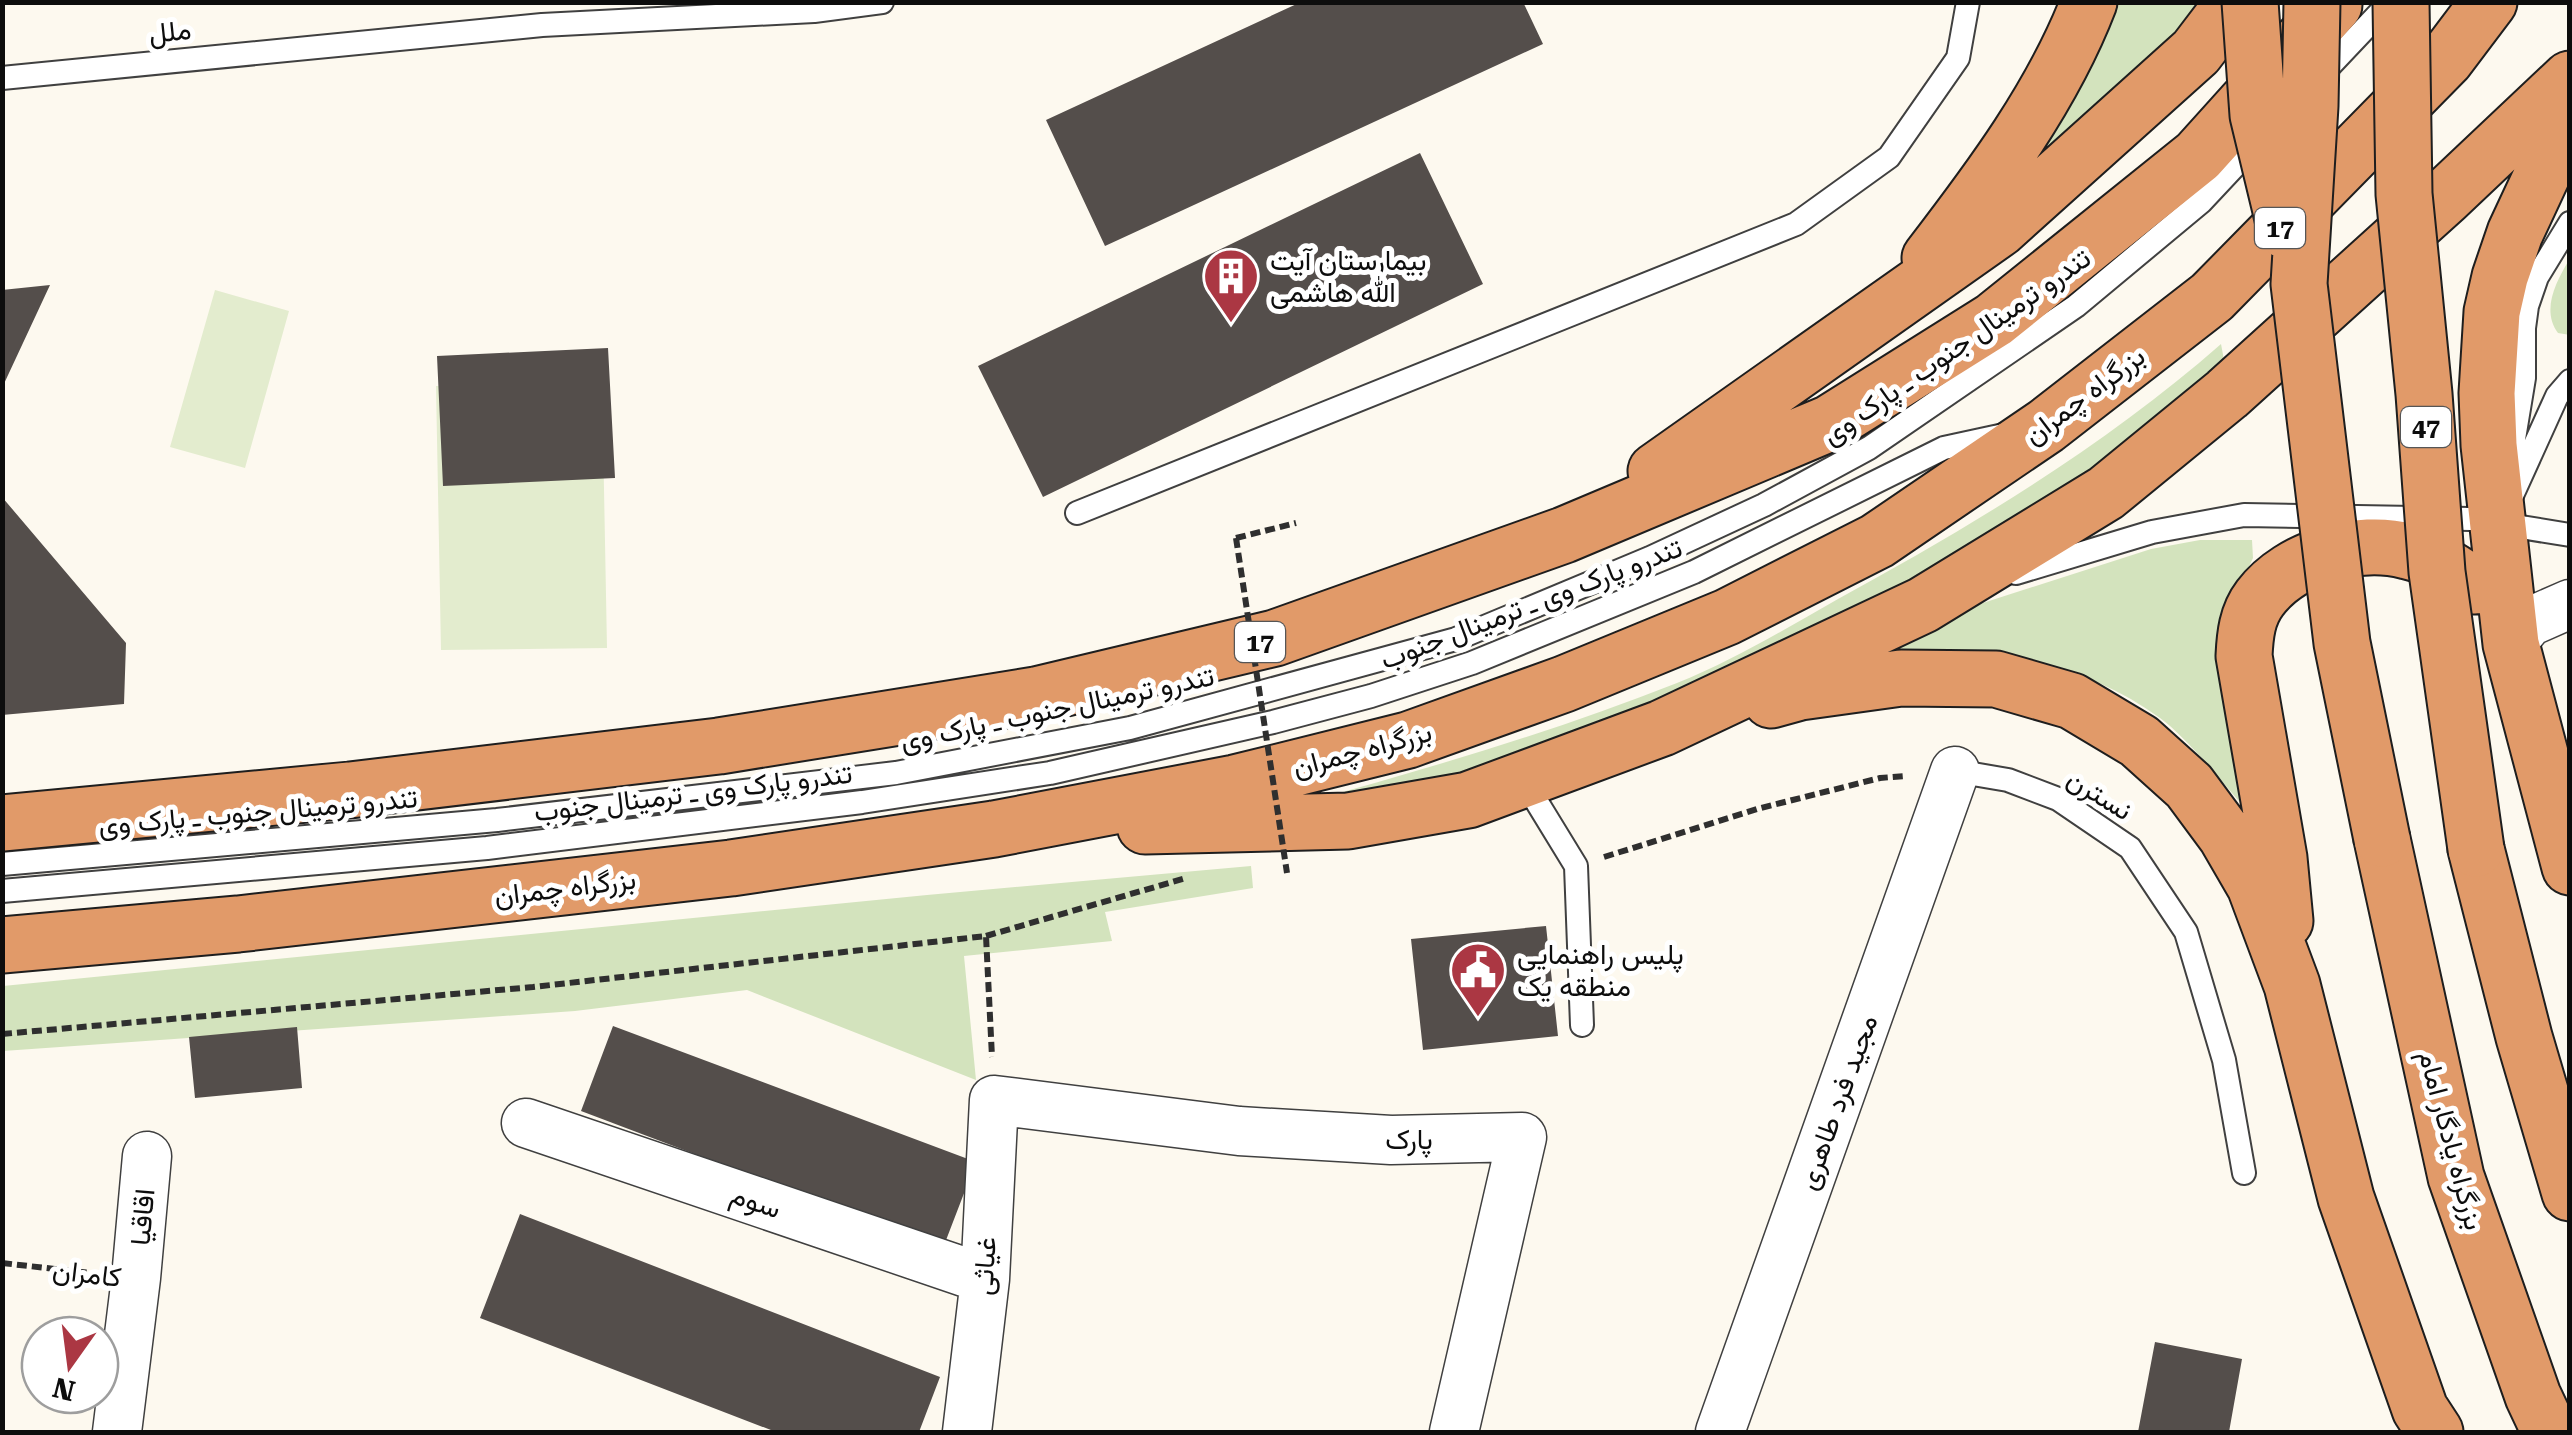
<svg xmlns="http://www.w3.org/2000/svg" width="2572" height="1435" viewBox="0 0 2572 1435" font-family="'Roboto Serif',Vazirmatn,serif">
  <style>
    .green { fill: #d3e3bd }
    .pitch { fill: #e3ecce }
    .building { fill: #544e4b }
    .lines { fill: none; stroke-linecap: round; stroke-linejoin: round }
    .lane-casing { stroke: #404040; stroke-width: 26 }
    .street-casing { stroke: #404040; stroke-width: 51 }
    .highway-casing { stroke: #1e1e1e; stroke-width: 59 }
    .path { stroke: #2f2f2f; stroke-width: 6; stroke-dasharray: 10 5; stroke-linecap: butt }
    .lane { stroke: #fff; stroke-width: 22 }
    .street { stroke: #fff; stroke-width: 48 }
    .highway { stroke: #e19a69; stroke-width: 55 }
    .highway-bridge-casing { stroke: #1e1e1e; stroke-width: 59; stroke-linecap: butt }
    .path-bridge { stroke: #2f2f2f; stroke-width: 6; stroke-dasharray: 10 5; stroke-linecap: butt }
    .highway-bridge { stroke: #e19a69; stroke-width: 55 }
    .labels { text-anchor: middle; stroke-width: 10; stroke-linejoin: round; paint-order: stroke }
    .shield { fill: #fff; stroke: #565656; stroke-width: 2.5 }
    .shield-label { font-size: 25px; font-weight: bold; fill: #0d0d0d }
    .street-label { font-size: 28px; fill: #0d0d0d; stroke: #fff }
    .poi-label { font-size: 28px; fill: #0d0d0d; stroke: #fff; text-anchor: start }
  </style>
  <rect width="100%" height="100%" fill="#fdf9ef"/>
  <path class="green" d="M2111,3H2215L1987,217Z
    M2569,260L2570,335L2558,333C2541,310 2556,282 2569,260Z
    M2221,344L2227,376L1933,583L1462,789L1303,803C1430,768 1556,731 1677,683C1734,660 1785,629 1838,599C1972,526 2106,445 2221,344Z
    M2200,540H2252L2253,558L2230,607L2255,819C2228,790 2190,740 2160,718C2085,663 1981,641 1889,652C1864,656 1838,662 1813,667L1930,620L2151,549Z
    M1251,866L1253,888L1105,912L1112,941L964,956L976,1080L747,990L575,1011L3,1051V986L927,895Z"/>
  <path class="pitch" d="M215,290L289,311L245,468L170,447Z
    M602,383L607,648L441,650L436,386Z"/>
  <path class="building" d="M1301,2H1523L1543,44L1105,246L1046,120Z
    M1420,153L1483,284L1043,497L978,366Z
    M50,285L2,388V290Z
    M608,348L615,478L443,486L437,356Z
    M2,497L126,643L124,704L2,715Z
    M1546,926L1558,1036L1423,1050L1411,939Z
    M613,1026L976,1162L943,1248L581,1111Z
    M297,1027L302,1088L195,1098L189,1037Z
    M520,1214L940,1377L919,1432H776L480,1318Z
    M2155,1342L2242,1359L2229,1432H2138Z"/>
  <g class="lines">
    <g class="lane-casing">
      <path id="lane" d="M2320,76L2390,2
        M2,78L542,25L814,11L882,2
        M2511,457L2524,378V328L2527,306L2537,277L2570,223
        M2509,502L2557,396L2570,381
        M1077,513L1796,224L1889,157L1958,58L1968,2
        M2016,573L2152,532L2244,515L2471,519L2570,535
        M1955,771L2008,780L2058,799L2130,848L2186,932L2224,1060L2244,1173
        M1524,781L1576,866L1582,1025
        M2,864L497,820L896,773L1130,728L1456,639L1650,558L1764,505L1869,448L2076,306L2201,202L2260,139
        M2,891L487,848L862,802L1050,773L1273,722L1371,696L1472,663L1694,572L1944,448L2004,435"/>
    </g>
    <g class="street-casing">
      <path id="street" d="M2511,644L2529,622L2570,604
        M526,1123L985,1279
        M117,1432L136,1278L147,1156
        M967,1432L985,1279L994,1100L1239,1131L1391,1140L1522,1137L1454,1432
        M1720,1432L1955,771"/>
    </g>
    <g class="highway-casing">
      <path id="highway" d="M2570,115L2515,233L2500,277L2492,312L2487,393L2489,445L2511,644L2570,867
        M1930,258C1990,180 2053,96 2089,2
        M1656,471L1999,229L2196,52L2234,2
        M1771,700L1800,692L1901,678L1996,679L2072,701L2139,741L2189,786L2226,836L2255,886L2292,985L2346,1198L2420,1409L2435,1432
        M2,823L350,790L719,746L1036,695L1275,638L1564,535L1830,423L1994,320L2198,156L2334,5
        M1145,826L1348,821L1468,800L1662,728L1923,605L2106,493L2227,394L2445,197L2570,79
        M2382,839L2456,1177L2533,1396L2550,1432
        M2476,849L2524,1037L2570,1193
        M2285,921L2279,858L2244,656C2245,635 2247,615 2260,598C2291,557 2359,538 2407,551C2434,557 2453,571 2475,586
        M2,945L238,924L731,868L994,829L1235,783L1408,740L1564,684L1727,617L1877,541L2046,426L2212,297L2446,59L2489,2"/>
    </g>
    <path class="path" d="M1236,538L1296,523
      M1604,857L1757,809L1880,778L1905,776
      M986,936L1186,878
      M2,1034L533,987L986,936L992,1057
      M2,1263L90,1273"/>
    <use href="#lane" class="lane"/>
    <use href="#street" class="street"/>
    <use href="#highway" class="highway"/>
    <g class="highway-bridge-casing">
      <path id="highway-bridge" d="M2250,2L2258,115L2286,231
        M2312,2L2310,106L2299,284L2342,643L2382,839
        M2401,2L2404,194L2424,394L2437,572L2476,849"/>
    </g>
    <path class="path-bridge" d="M1236,538L1287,873"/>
    <use href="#highway-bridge" class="highway-bridge"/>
  </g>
  <defs>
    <g id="building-pin" transform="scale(2.875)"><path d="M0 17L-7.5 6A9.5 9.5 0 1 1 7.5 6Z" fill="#ab3743" stroke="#fff"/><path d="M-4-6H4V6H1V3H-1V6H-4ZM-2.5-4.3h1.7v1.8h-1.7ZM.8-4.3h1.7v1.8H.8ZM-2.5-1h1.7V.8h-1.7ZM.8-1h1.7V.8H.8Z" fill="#fff"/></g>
    <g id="civic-pin" transform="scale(2.875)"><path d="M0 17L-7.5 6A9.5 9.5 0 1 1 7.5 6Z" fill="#ab3743" stroke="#fff"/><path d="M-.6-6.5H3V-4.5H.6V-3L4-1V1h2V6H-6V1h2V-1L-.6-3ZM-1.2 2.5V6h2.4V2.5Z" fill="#fff"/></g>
  </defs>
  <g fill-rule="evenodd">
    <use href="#building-pin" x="1231" y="276"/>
    <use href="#civic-pin" x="1478" y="970"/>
  </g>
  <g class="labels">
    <g class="shield">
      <rect x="2255" y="208" width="50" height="40" rx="8"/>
      <rect x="2401" y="407" width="50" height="40" rx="8"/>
      <rect x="1235" y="622" width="50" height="40" rx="8"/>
    </g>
    <g class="shield-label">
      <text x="2280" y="237">17</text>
      <text x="2426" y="436">47</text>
      <text x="1260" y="651">17</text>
    </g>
    <g class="street-label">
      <text transform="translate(170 31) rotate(-6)" y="10">ملل</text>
      <text transform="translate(1956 346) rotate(-35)" y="10">تندرو ترمینال جنوب ـ پارک وی</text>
      <text transform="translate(2084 395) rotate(-37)" y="10">بزرگراه چمران</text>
      <text transform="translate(1531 603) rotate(-21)" y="10">تندرو پارک وی ـ ترمینال جنوب</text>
      <text transform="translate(1057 708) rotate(-12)" y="10">تندرو ترمینال جنوب ـ پارک وی</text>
      <text transform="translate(1362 749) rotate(-15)" y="10">بزرگراه چمران</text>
      <text transform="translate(693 792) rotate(-7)" y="10">تندرو پارک وی ـ ترمینال جنوب</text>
      <text transform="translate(2100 794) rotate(32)" y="10">نسترن</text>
      <text transform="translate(258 811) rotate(-5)" y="10">تندرو ترمینال جنوب ـ پارک وی</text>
      <text transform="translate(565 887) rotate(-7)" y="10">بزرگراه چمران</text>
      <text transform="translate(1837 1102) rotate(-70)" y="10">مجید فرد طاهری</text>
      <text x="1409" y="1149">پارک</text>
      <text transform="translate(2452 1140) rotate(75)" y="10">بزرگراه یادگار امام</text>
      <text transform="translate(756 1201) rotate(19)" y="10">سوم</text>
      <text transform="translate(142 1217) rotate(-85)" y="10">اقاقیا</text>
      <text transform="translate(984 1266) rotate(-86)" y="10">غیاثی</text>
      <text transform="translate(87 1273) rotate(7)" y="10">کامران</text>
    </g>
    <g class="poi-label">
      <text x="1270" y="270">بیمارستان آیت<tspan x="1270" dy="32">الله هاشمی</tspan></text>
      <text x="1517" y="964">پلیس راهنمایی<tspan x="1517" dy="32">منطقه یک</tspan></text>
    </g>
  </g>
  <rect width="2572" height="1435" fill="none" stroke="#0d0d0d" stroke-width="10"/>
  <g transform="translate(70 1365) rotate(194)"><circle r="48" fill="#ffffff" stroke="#9e9e9e" stroke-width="2.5"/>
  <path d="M0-8L18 38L0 25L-18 38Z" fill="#ab3743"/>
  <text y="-15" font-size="28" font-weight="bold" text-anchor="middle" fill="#0d0d0d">N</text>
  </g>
</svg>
